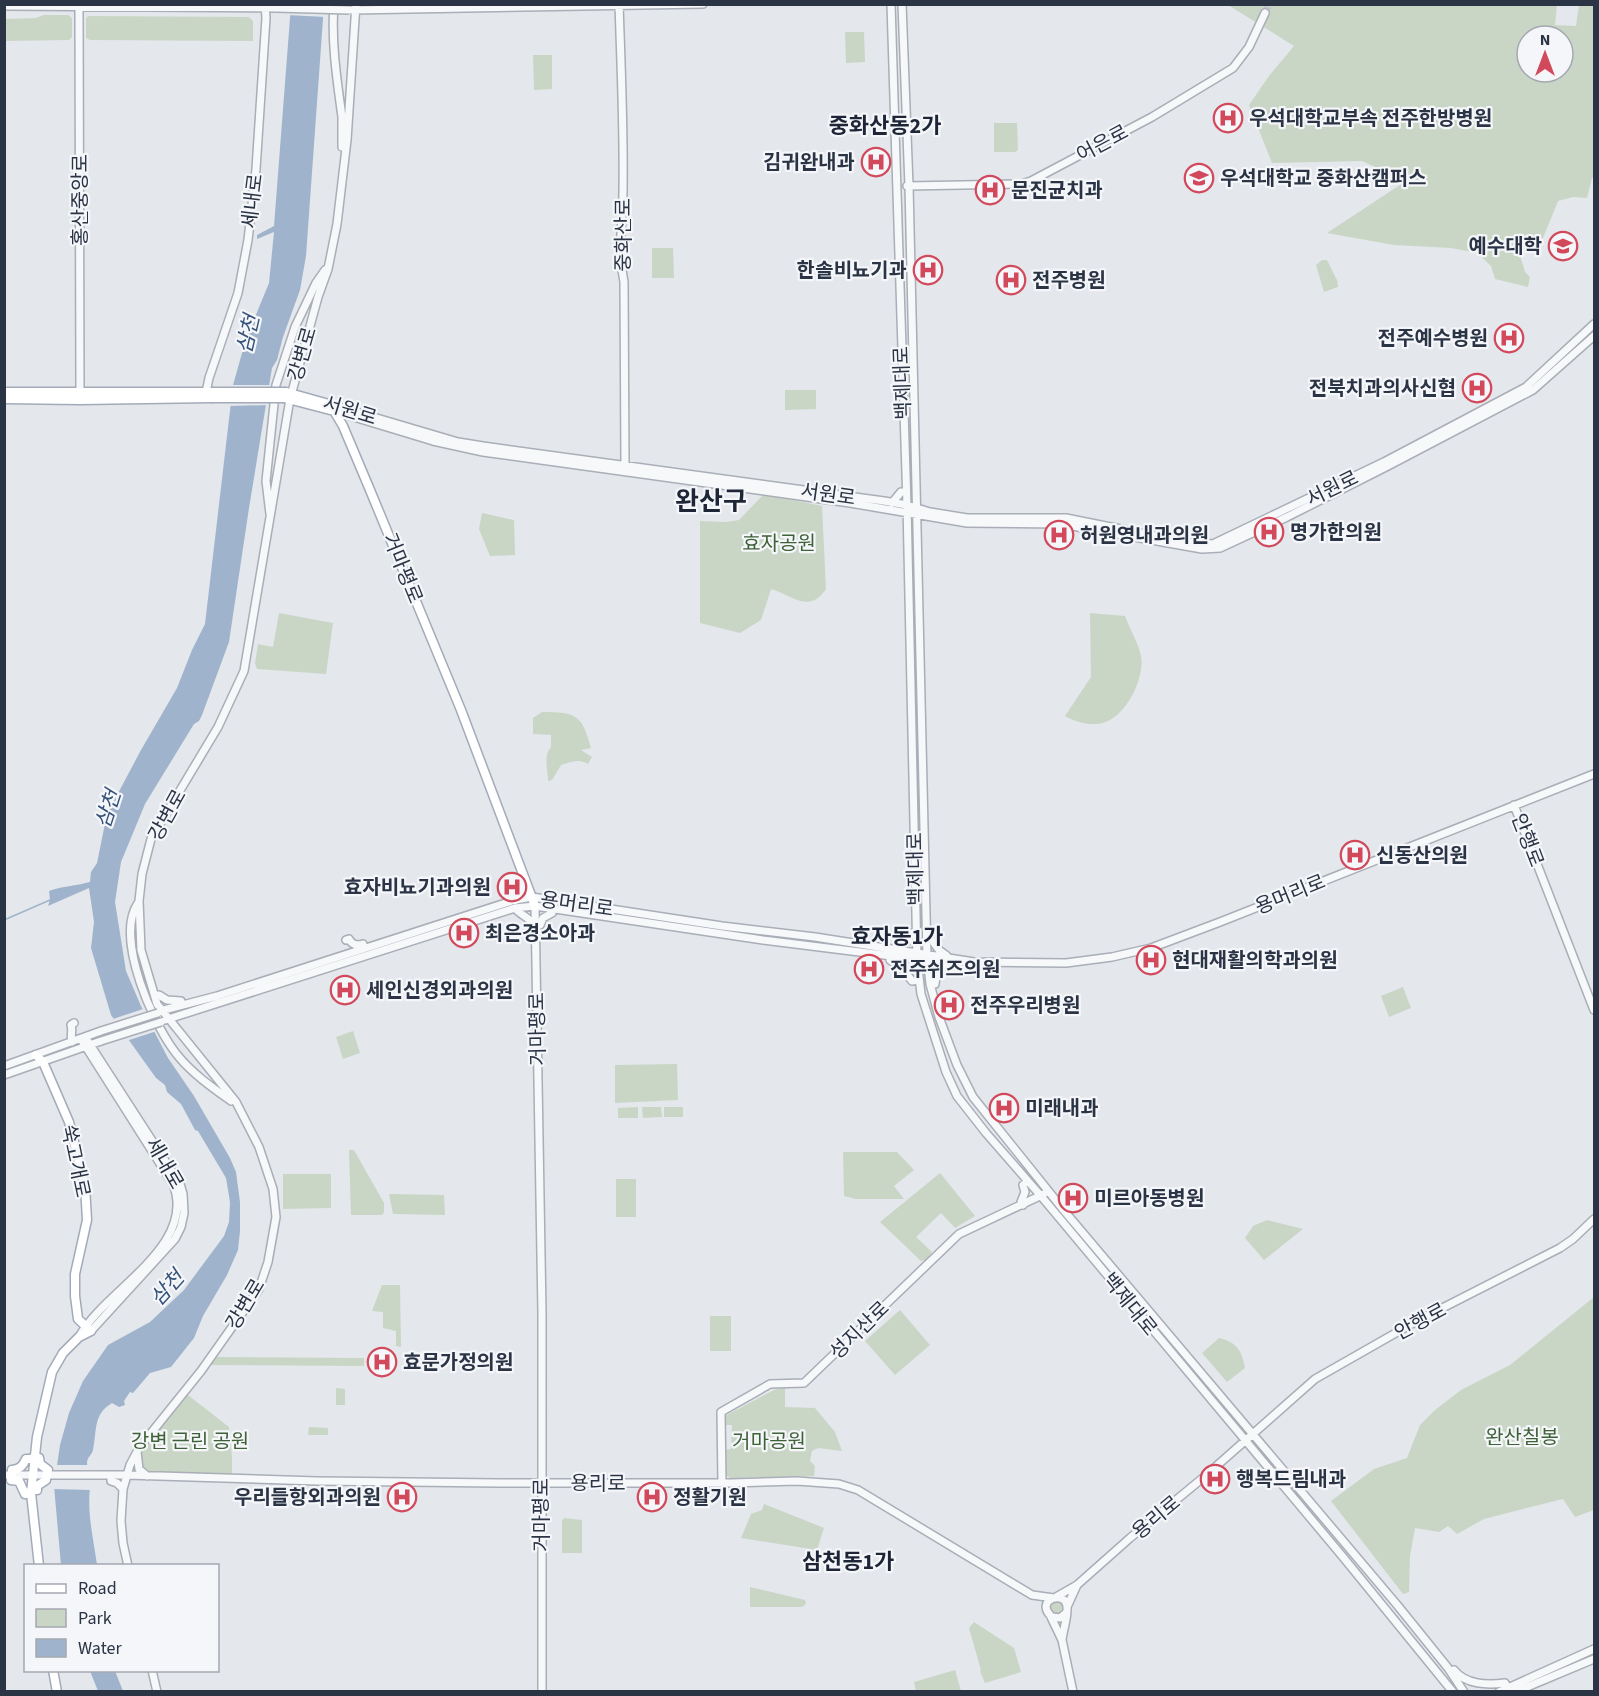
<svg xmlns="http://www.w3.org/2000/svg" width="1599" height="1696" viewBox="0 0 1599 1696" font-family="'Source Sans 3','Noto Sans KR',sans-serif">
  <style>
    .green { fill: #c9d6c5; fill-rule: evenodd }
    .water { fill: #9fb4cc }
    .pier { fill: #e4e7ec }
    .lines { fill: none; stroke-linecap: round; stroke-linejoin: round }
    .stream { stroke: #9fb4cc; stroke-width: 1.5 }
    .minor-tunnel { stroke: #bfc3cb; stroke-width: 7; stroke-dasharray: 7 3.5; stroke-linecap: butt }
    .minor-casing { stroke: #a9aeb7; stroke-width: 10 }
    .major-casing { stroke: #a3abb8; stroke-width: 11 }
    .minor { stroke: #f7f8fa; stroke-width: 7 }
    .major { stroke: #fff; stroke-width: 8 }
    .minor-bridge-casing { stroke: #a9aeb7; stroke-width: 10; stroke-linecap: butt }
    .major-bridge-casing { stroke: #a3abb8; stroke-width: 11; stroke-linecap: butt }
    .minor-bridge { stroke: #f7f8fa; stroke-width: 7 }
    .major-bridge { stroke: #fff; stroke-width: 8 }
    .labels { text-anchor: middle; stroke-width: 4.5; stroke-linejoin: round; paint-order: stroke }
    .poi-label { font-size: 20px; font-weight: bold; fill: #2b3445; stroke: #f4f6f9; text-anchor: start }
    .street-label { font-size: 20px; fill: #2b3445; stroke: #f4f6f9 }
    .park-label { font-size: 20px; fill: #3f6138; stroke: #f4f6f9 }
    .water-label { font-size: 21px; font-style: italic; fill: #34527a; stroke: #f4f6f9 }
    .quarter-label { font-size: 22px; font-weight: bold; fill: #1d2536; stroke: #f4f6f9 }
    .district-label { font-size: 26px; font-weight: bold; fill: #1d2536; stroke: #f4f6f9 }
  </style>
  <rect width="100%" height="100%" fill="#e4e7ec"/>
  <path class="green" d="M1228,5H1557L1555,25L1576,26L1579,5H1594V177L1592,178L1587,198L1573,197L1558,201L1543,238L1519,252L1525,272L1530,277L1528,287L1495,279L1491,266L1477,253L1451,248L1394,245L1327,233L1406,181L1362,161L1272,163L1249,105L1269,76L1294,46ZM1527,36H1563V72H1527Z
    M44,15H68L72,18V37L69,40L5,41V19L36,18Z
    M88,16L249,17L253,21V41L90,40L86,38V18Z
    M845,32H864L865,62L846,63Z
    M552,55V89L534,90L533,55Z
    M994,123H1017L1018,150L1015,152H994Z
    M652,248H673L674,278H652Z
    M1322,260H1327L1337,280L1338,287L1324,292L1316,265Z
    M785,390H816V409L785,410Z
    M764,494L822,506L826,589C809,615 790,594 771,589L761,620L740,633L700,623V521L726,522L739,520Z
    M482,513L514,520L515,555L490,556L479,529Z
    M279,613L333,623L326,674L257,669L255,663L258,644L273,647Z
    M1090,613L1125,616C1130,629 1138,643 1141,656C1143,668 1139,681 1134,692C1118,723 1097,733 1065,716L1091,677Z
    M542,712C577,712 582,715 591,748L581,750L592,757L588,764C579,758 570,762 561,765L552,780L548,781C548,769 543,756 551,747V735L533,734V718Z
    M1403,987L1411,1008L1389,1017L1381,996Z
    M353,1031L360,1053L343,1059L336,1037Z
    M677,1064L678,1100L615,1103V1065Z
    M638,1107V1118H618V1108Z
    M642,1107H661L662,1117L643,1118Z
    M664,1107H683V1117H664Z
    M349,1150H354L384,1203V1212L382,1215H351Z
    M843,1152H897L914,1170L894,1186L904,1199H856L844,1196Z
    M940,1173L975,1216L955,1228L941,1213L916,1237L932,1252L926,1260L921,1261L880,1222Z
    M283,1174H331V1208L283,1209Z
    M616,1179H636V1217H616Z
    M389,1194L444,1195L445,1215L393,1214Z
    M1267,1220L1303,1229L1264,1260L1245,1238L1253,1226Z
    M382,1285H400L401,1347L396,1346V1331L383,1328V1312L372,1311Z
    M1594,1297V1510L1575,1517L1563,1499L1484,1519L1457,1534L1448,1526L1439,1532L1415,1528L1410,1556L1409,1592L1403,1594L1331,1501L1374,1469L1407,1458L1420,1425L1435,1410L1461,1390L1510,1365Z
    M900,1310L930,1345L895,1375L865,1341Z
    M710,1316H731V1351H710Z
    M1219,1338C1236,1342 1242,1350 1245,1368L1227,1382L1202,1353Z
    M214,1357L364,1358V1366L208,1365Z
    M785,1387V1407L815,1408L835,1432L842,1451L818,1448L812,1451L810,1461L815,1466L814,1476L730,1478L721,1471L723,1450L731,1449L732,1425H723V1417L774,1390Z
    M336,1388L345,1389V1405H336Z
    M184,1392L229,1427L232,1456V1478L127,1475L130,1465Z
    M309,1427L328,1428V1435H308Z
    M764,1504L824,1528L817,1550L741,1538L751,1514L762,1510Z
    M564,1518L582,1520V1553H562V1521Z
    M750,1587L805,1600L806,1604L802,1607H750Z
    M1055,1599L1063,1602L1064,1610L1061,1615L1051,1614L1049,1604Z
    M974,1622L1014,1648L1021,1672L985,1683L980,1671L981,1670L969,1628Z
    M955,1670L961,1691H916L914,1682Z"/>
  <path class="water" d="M291,5H324L306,256L300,290L283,337L277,360L272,368L249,508L229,642L202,715L199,721L194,724L145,804L121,862L115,902L126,971L141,1006L168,1058L194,1096L230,1158L236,1172L240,1202V1231L238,1250L227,1275L203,1316L194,1338L171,1367L150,1373L133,1393L130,1392L124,1401L125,1405L119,1407L112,1403C93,1414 97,1431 93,1450C92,1455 87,1457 87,1463C87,1468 90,1471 92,1476C85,1506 93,1535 97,1565H61L54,1486L60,1445L69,1413L83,1381L108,1345L150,1322L184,1290L224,1236L229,1222L230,1202L226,1178L198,1131L195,1130L181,1104L167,1092L165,1085L156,1078L111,1015L91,948L94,922L89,888L48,906L50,900L49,891C63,886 75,886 90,882L91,872L97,863L107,814L141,750L177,688L192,650L205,624L233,385L246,339L269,283L274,232L257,239V235L274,226Z
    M90,1671H115L123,1691H98Z"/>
  <path class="pier" d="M288,4H327L326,17L287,15Z
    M230,385H273L270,405L229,406Z
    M146,1008L157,1031L126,1041L110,1020Z
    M54,1465H90L95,1476L92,1490L51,1489Z"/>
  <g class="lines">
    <path class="stream" d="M4,920L50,900"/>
    <path class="minor-tunnel" d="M1265,13L1269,4"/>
    <g class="minor-casing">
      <path id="minor" d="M334,4C331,42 337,80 342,117L348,118
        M619,4C621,66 624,128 623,190C623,223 617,248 624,282L625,466
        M891,4L907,505L917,960L921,994L929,1019L946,1072L957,1096L986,1133L1041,1196L1343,1557L1453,1692
        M902,4L909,186L927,956L930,984L939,1017L957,1065L973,1097L1066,1213L1398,1606L1448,1668L1464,1692
        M4,6L276,8
        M79,8L80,392
        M352,10L703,4
        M342,117V147H345
        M907,186L1021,184L1031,181L1152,117L1233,68L1249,47L1265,13
        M205,397L209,378L238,293L248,240L256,169L266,18L265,4
        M336,406L458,442L483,446L884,501L907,505L930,512L967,518H1066L1185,542L1213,544L1384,462L1526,387L1594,324
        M334,411L433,441L483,452L850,503L967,523L1061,524L1202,549L1220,548L1287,517L1388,466L1533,390L1594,336
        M892,503L901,492H906
        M270,514L266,481L276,385L295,327L316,283L325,270
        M1514,805L1594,1010
        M138,903C114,938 154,1028 179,1057C193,1074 213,1088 231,1101
        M535,906L542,1313V1692
        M515,908C520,915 529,917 534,925H540L543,918L552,913L553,908
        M927,938L931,939L939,950L947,956V959
        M346,940L349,939C352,945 357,946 363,944V946
        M894,949L908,941L910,933H916
        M890,956V960L901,967L912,981L919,980
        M930,984H935L936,977L945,963
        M155,996L159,995L167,1000L181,1001L182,1005
        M160,1011L217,996L515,900L532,897L722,926L815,937L974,962L1066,963L1112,957L1151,948L1220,922L1594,774
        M165,1020L515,908L535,906L763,940L948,963
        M85,1037L180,1184L183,1194L184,1213L181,1227L175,1239L91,1331
        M72,1042C70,1036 73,1031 71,1025L74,1023
        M4,1066L101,1031
        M4,1075L101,1041
        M1023,1205L1021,1202L1025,1192L1023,1185L1028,1181
        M79,1337C104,1290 198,1247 173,1184L81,1039
        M137,1452L139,1469L147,1476
        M4,1475H127L317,1481L499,1483H731L797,1481L839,1484L858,1490L1032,1595L1054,1598
        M111,1476V1481L117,1483L123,1489
        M722,1483L721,1412L770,1384L804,1383L959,1234L1044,1194
        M128,1566L123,1543L121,1521L123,1489L130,1465L139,1448L201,1371L259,1289L268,1262L276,1217L273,1189L259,1147L236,1102L157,1004L141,950L139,901L142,874L151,839L218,727L244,671L290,399L318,297L328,269L337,224L347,140L356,4
        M1056,1597L1077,1585L1130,1538L1204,1477L1315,1379L1415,1322L1560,1248L1573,1239L1594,1219
        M1067,1607L1077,1585
        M1051,1617L1062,1640L1073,1692
        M1062,1640C1063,1630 1068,1617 1067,1607C1066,1589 1033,1600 1052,1617L1060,1618L1066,1613
        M152,1670L157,1692
        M1454,1670C1466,1685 1487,1685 1505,1683L1508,1688
        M1499,1692L1594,1649
        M1515,1692L1594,1659"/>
    </g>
    <g class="major-casing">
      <path id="major" d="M4,392H213
        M286,392L336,406L334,411L343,426L370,490L461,710L535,906
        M284,398L334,411
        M4,399L80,400L211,398
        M515,900L514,897L521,889V880L525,879
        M36,1055L43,1062L69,1122L85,1186L87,1220L75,1274V1296L78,1319L91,1331L79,1337L63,1353L52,1372L37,1437L31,1493L39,1566
        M34,1457L39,1458L40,1464L48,1470L47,1476
        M31,1490H37V1486L46,1480V1476
        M31,1493L25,1494L19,1481L11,1480L12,1470C20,1469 23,1466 26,1459H33
        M53,1670L57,1692"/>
    </g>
    <use href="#minor" class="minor"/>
    <use href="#major" class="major"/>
    <g class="minor-bridge-casing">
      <path id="minor-bridge" d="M276,8L349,10
        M101,1031L158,1013
        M101,1041L161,1022"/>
    </g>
    <g class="major-bridge-casing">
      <path id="major-bridge" d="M213,392H286
        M211,398H284"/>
    </g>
    <use href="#minor-bridge" class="minor-bridge"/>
    <use href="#major-bridge" class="major-bridge"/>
  </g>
  <defs>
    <g id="hospital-ring" transform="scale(1.5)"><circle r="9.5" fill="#f4f6f9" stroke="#d1495b" stroke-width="1.5"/><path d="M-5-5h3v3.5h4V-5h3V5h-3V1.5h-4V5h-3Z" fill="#d1495b"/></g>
    <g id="university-ring" transform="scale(1.5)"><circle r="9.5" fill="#f4f6f9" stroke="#d1495b" stroke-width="1.5"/><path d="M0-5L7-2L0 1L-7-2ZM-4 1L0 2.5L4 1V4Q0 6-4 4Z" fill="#d1495b"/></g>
  </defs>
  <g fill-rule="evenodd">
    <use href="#hospital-ring" x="1228" y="118"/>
    <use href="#hospital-ring" x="876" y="162"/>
    <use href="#university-ring" x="1199" y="178"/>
    <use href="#hospital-ring" x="990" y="190"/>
    <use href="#university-ring" x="1563" y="246"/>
    <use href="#hospital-ring" x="928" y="270"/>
    <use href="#hospital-ring" x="1011" y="280"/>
    <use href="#hospital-ring" x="1509" y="338"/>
    <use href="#hospital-ring" x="1477" y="388"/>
    <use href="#hospital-ring" x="1269" y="532"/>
    <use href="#hospital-ring" x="1059" y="535"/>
    <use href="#hospital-ring" x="1355" y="855"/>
    <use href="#hospital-ring" x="512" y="887"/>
    <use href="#hospital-ring" x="464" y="933"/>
    <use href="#hospital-ring" x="1151" y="960"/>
    <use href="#hospital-ring" x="869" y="969"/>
    <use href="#hospital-ring" x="345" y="990"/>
    <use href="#hospital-ring" x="949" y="1005"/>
    <use href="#hospital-ring" x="1004" y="1108"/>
    <use href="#hospital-ring" x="1073" y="1198"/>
    <use href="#hospital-ring" x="382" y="1362"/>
    <use href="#hospital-ring" x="1215" y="1479"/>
    <use href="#hospital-ring" x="402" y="1497"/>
    <use href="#hospital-ring" x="652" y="1497"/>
  </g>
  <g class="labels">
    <g class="poi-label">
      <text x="1249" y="125">우석대학교부속 전주한방병원</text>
      <text x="855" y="169" text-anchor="end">김귀완내과</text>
      <text x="1220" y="185">우석대학교 중화산캠퍼스</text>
      <text x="1011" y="197">문진균치과</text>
      <text x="1542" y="253" text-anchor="end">예수대학</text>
      <text x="907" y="277" text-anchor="end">한솔비뇨기과</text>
      <text x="1032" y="287">전주병원</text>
      <text x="1488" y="345" text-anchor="end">전주예수병원</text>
      <text x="1456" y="395" text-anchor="end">전북치과의사신협</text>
      <text x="1290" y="539">명가한의원</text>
      <text x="1080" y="542">허원영내과의원</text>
      <text x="1376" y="862">신동산의원</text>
      <text x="491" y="894" text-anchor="end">효자비뇨기과의원</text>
      <text x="485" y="940">최은경소아과</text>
      <text x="1172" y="967">현대재활의학과의원</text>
      <text x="890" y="976">전주쉬즈의원</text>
      <text x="366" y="997">세인신경외과의원</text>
      <text x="970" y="1012">전주우리병원</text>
      <text x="1025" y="1115">미래내과</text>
      <text x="1094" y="1205">미르아동병원</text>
      <text x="403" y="1369">효문가정의원</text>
      <text x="1236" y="1486">행복드림내과</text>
      <text x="381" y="1504" text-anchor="end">우리들항외과의원</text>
      <text x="673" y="1504">정활기원</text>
    </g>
    <g class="street-label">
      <text transform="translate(1102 143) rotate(-28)" y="7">어은로</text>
      <text transform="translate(80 200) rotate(-90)" y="7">홍산중앙로</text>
      <text transform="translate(252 201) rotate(-83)" y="7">세내로</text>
      <text transform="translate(623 235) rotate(-90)" y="7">중화산로</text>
      <text transform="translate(302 354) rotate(-74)" y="7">강변로</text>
      <text transform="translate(902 383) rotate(-92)" y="7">백제대로</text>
      <text transform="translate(350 410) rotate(17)" y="7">서원로</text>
      <text transform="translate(1332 488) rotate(-26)" y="7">서원로</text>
      <text transform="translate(828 494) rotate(8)" y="7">서원로</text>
      <text transform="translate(403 568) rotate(68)" y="7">거마평로</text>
      <text transform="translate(167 815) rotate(-61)" y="7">강변로</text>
      <text transform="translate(1528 840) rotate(69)" y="7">안행로</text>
      <text transform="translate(915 869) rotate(-91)" y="7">백제대로</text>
      <text transform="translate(1290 894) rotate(-22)" y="7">용머리로</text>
      <text transform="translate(577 904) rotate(8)" y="7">용머리로</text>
      <text transform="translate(537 1029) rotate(-91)" y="7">거마평로</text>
      <text transform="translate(76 1161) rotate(78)" y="7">쑥고개로</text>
      <text transform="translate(165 1163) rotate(60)" y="7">세내로</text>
      <text transform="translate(245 1304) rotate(-59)" y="7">강변로</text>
      <text transform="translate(1130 1304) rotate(51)" y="7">백제대로</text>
      <text transform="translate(1420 1321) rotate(-28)" y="7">안행로</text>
      <text transform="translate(859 1330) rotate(-44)" y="7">성지산로</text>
      <text x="598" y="1490">용리로</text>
      <text transform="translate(541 1515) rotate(-90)" y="7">거마평로</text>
      <text transform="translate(1156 1517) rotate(-40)" y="7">용리로</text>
    </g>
    <g class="park-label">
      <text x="779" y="550">효자공원</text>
      <text x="1522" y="1444">완산칠봉</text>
      <text x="190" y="1448">강변 근린 공원</text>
      <text x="769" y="1448">거마공원</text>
    </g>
    <g class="water-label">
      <text transform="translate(248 334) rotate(-77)" y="7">삼천</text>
      <text transform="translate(108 809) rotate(-72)" y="7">삼천</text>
      <text transform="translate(167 1288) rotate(-48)" y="7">삼천</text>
    </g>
    <g class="quarter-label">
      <text x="885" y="133">중화산동2가</text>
      <text x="897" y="944">효자동1가</text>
      <text x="848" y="1569">삼천동1가</text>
    </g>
    <g class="district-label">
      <text x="711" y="510">완산구</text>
    </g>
  </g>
  <rect width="1599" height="1696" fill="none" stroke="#2b3445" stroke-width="12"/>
  <rect x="24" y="1564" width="195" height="108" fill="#f4f6f9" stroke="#a4a8b1" stroke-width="1.5"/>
  <rect x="36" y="1584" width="30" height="9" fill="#ffffff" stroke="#a4a8b1" stroke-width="1.5"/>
  <text x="78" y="1594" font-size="18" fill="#2b3445">Road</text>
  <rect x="36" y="1609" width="30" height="18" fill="#c9d6c5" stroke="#a4a8b1" stroke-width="1.5"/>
  <text x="78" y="1624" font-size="18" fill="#2b3445">Park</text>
  <rect x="36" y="1639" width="30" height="18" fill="#9fb4cc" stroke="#a4a8b1" stroke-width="1.5"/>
  <text x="78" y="1654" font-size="18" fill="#2b3445">Water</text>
  <g transform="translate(1545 54)"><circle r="28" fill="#f4f6f9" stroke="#a4a8b1" stroke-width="1.5"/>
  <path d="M0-4.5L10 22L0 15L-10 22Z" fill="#d1495b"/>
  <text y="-9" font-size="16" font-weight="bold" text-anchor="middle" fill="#2b3445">N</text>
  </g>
</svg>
